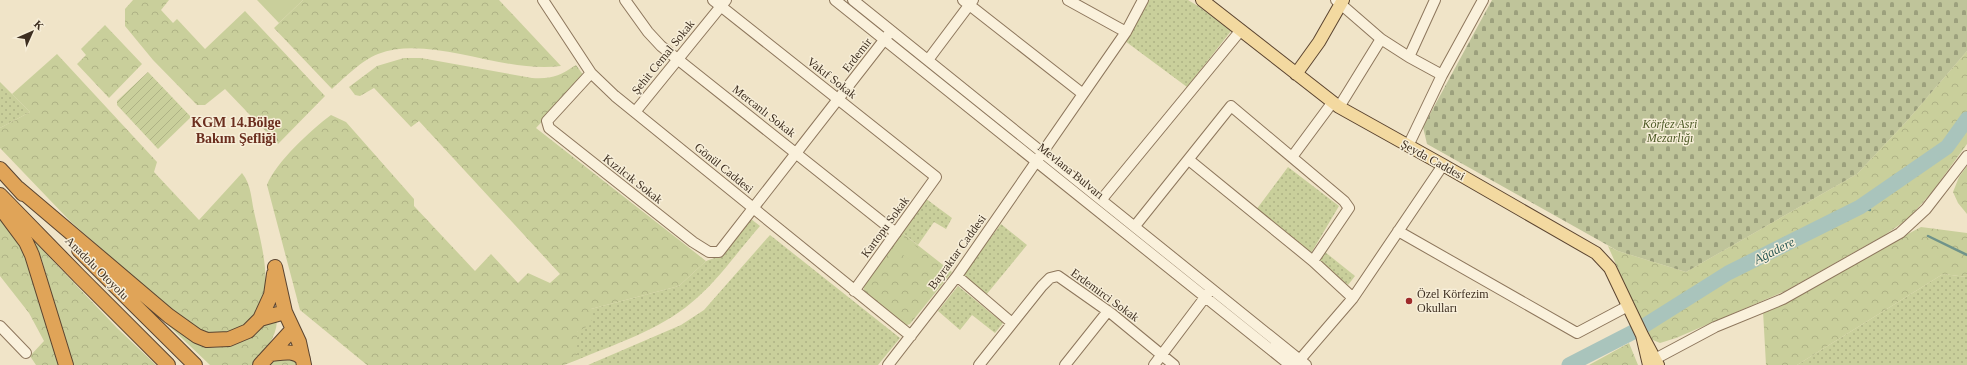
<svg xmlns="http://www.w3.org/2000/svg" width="1967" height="365" viewBox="0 0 1967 365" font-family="Georgia,serif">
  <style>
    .grass { fill: url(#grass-dots) }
    .forest { fill: url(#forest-crowns) }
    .cemetery { fill: url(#cemetery-stones) }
    .garden { fill: url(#garden-furrows) }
    .pitch { fill: #c9cf9b }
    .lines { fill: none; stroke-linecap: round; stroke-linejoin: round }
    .stream { stroke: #6f938a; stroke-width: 2.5 }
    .river { stroke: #a9c4bc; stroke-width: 15 }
    .minor-casing { stroke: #8d765c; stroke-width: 12 }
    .major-casing { stroke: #5b4430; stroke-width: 14 }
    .highway-casing { stroke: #5b4430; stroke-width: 16 }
    .minor { stroke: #faf1dc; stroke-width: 10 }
    .major { stroke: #f3d9a0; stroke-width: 12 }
    .highway { stroke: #e0a458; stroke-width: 14 }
    .poi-dot { fill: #9e2a2b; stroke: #f7eed8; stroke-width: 1.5 }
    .labels { text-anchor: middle; stroke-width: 3; stroke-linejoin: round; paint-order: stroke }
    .street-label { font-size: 12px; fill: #3d2e20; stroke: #f7eed8 }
    .park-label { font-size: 12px; font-style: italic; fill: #4d5a26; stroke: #f7eed8 }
    .poi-label { font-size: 12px; fill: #3d2e20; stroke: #f7eed8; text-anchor: start }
    .water-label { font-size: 13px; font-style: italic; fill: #2f5d5a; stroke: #f7eed8 }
    .quarter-label { font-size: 14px; font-weight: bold; fill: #6b2e1e; stroke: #f7eed8 }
  </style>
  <defs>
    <pattern id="grass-dots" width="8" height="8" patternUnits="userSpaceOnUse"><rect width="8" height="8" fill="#c9cf9b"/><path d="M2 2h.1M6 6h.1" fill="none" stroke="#aeb285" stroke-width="1.8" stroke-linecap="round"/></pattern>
    <pattern id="forest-crowns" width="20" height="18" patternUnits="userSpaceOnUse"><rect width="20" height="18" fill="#c9cf9b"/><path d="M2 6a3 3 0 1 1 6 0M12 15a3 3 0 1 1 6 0" fill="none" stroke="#aeb285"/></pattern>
    <pattern id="cemetery-stones" width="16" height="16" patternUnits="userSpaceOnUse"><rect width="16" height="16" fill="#bfc49a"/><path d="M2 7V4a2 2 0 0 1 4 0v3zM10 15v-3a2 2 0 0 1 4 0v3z" fill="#9ca07d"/></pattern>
    <pattern id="garden-furrows" width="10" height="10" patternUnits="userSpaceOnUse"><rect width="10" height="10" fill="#c9cf9b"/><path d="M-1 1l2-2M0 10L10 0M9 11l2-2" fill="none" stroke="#aeb285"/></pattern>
  </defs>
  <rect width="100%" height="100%" fill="#f0e4c8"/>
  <path class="grass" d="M1149,0H1188L1198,6L1231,31L1187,87L1125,41Z
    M0,82L30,112L0,128Z
    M1288,167L1339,206L1310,255L1256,210Z
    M925,198L952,218L946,229L934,222L918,245L901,232Z
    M751,219L760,226C738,251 717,282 691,303C659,330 615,344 577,360V332L591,309L679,286L706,261L720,256Z
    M1001,224L1027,245L986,295L962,275Z
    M770,235L900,338L878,365H588L681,325L704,310Z
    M1325,252L1355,276L1348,285L1318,262Z
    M1943,274L1967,277V365H1797Z
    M958,286L1003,323L995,333L972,315L960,330L938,311Z"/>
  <path class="forest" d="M133,0H169L161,10L173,23L177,19L205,49L245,11L325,96L278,144L225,89L205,105H197L153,60L125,26V9Z
    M303,0H499L561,66C502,74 431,34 378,54C362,60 344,78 332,89L274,28Z
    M105,25L142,64L109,98L77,64L86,55L81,49Z
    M1967,51V144L1932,192L1908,219L1883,236L1785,291L1676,338L1660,343L1648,338L1608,246L1618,251L1686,272L1857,174L1906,122Z
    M57,54L157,162L154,172L199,220L242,173C252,185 251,201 255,216C263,251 281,311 237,330C216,338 200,331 182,320L70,221L0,148V128L30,112L12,94Z
    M404,58H421L532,78C553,79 559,76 576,65L584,76L536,128L706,261L679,286L591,309L592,324L577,332V360L564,365H367L300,310L267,185C276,162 311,130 331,115L346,122L414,199V206L475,271L491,254L518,283L528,273L550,283L560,274L419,121L411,127L374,88L360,96L355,95L349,87L377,66Z
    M1967,166V214L1958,203L1953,192L1959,177Z
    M0,217L23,251H26L60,365H36L30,356L44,341L29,313L0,276Z
    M1921,227L1967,233V277L1943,274L1797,365H1766L1763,311Z
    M901,232L952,272L910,324L904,326L865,295L863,285Z
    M32,239L117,328L156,365H71L42,260Z
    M147,305C170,324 199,358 231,344C242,339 249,330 260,325C265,323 272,322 277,321C276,339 264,351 253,365H210Z
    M1629,343L1638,365H1589Z
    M280,356L294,358L301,365H269Z"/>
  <path class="cemetery" d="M1492,0H1967V51L1906,122L1857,174L1686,272L1618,251L1427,144L1423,127Z"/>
  <path class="garden" d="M148,72L191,117L158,149L117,105V101Z"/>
  <path class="pitch" d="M257,0H303L279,23Z
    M901,235L922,251L913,262L893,248Z"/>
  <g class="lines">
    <path class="stream" d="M1860,207L1870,210
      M1928,236L1967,255"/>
    <path class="river" d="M1569,365L1639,329L1728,273L1860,207L1947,147L1967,119"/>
    <g class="minor-casing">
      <path id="minor" d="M543,0L591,73L615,96L911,336
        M625,0L648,32L661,46L896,233
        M713,0L936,177L854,291
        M835,0L1290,365
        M853,0L1306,365
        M963,0L1083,94
        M1068,0L1126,32
        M1336,0L1381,39L1409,57L1442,75
        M1409,57L1435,0
        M928,60L973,0
        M591,73L547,121L549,128L693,242L709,252H719L888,35
        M1339,107L1381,39
        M635,112L726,0
        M1408,146L1442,75L1483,0
        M1292,157L1332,103
        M1189,160L1313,261L1353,298
        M1102,199L1241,30
        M1135,226L1231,106L1344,201L1349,208L1313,261
        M1398,231L1577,333L1628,306
        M957,276L1012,323
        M0,326L26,353
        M1297,363L1353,298L1443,165
        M888,365L957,276L1126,32L1143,0
        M979,365L1042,286L1050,278L1058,276L1112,314L1174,365
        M1065,365L1108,311
        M1154,365L1209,292
        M1653,365L1655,359L1715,327L1783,299L1900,233L1926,209L1967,156"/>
    </g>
    <g class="major-casing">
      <path id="major" d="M1202,0L1339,107L1443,165L1596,253L1610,268L1642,335
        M1296,74L1319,42L1343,0
        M1649,365L1642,335L1658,365"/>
    </g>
    <g class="highway-casing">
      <path id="highway" d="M0,169L23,194
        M18,188L169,316L197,336L207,340L229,339L248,331L260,319L285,312
        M0,195L79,276L168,365
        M0,207L26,242L32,255L66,365
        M79,250L195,365
        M275,267L285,312L299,342L304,365
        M260,319L271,295L274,274
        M270,354C282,353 294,349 303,359
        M260,365L292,330"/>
    </g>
    <use href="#minor" class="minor"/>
    <use href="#major" class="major"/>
    <use href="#highway" class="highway"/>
  </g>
  <circle class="poi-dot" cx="1409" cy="301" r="4"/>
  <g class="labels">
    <g class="street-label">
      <text transform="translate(857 55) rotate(-52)" y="4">Erdemir</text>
      <text transform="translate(663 57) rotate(-51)" y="4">Şehit Cemal Sokak</text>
      <text transform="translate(832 78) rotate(38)" y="4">Vakıf Sokak</text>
      <text transform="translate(764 111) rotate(38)" y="4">Mercanlı Sokak</text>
      <text transform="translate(1433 160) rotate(29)" y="4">Şeyda Caddesi</text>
      <text transform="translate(724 168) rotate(39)" y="4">Gönül Caddesi</text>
      <text transform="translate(1071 171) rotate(39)" y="4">Mevlana Bulvarı</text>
      <text transform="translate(633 179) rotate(38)" y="4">Kızılcık Sokak</text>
      <text transform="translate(885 227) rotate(-54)" y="4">Kartopu Sokak</text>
      <text transform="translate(957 252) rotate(-54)" y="4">Bayraktar Caddesi</text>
      <text transform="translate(97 268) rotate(45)" y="4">Anadolu Otoyolu</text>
      <text transform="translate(1105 295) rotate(36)" y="4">Erdemirci Sokak</text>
    </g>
    <g class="park-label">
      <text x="1670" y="128">Körfez Asri<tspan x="1670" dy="14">Mezarlığı</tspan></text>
    </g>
    <g class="poi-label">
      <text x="1417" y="298">Özel Körfezim<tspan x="1417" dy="14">Okulları</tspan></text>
    </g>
    <g class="water-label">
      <text transform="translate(1774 250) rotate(-27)" y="5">Ağadere</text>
    </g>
    <g class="quarter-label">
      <text x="236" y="127">KGM 14.Bölge<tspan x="236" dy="16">Bakım Şefliği</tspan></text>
    </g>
  </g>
  <g transform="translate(32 32) rotate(45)" stroke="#f7eed8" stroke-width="3" paint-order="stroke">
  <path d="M0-3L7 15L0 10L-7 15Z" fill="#3d2e20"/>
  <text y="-6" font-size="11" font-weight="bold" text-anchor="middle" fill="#3d2e20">K</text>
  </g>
</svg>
